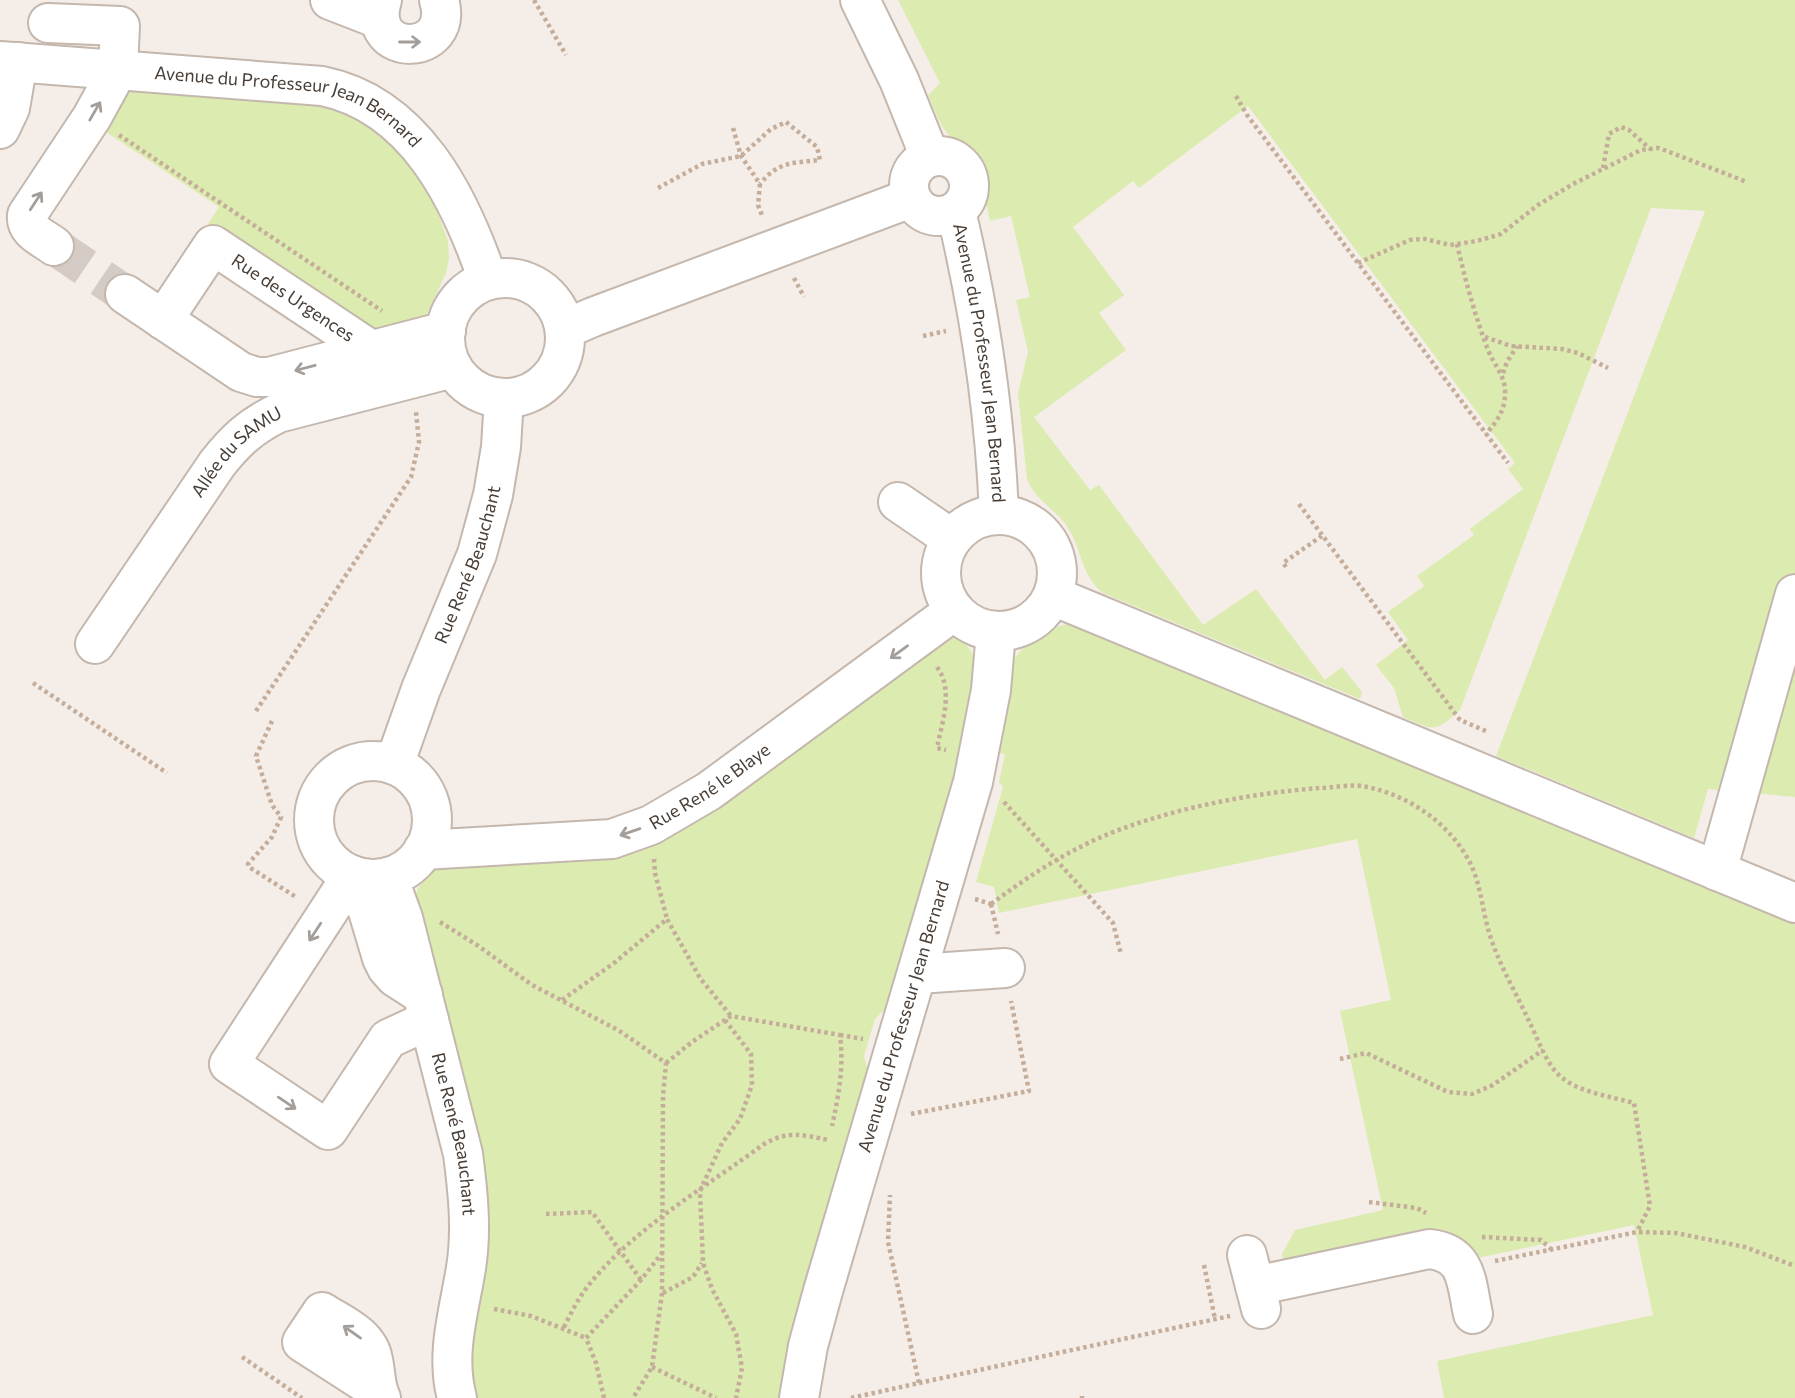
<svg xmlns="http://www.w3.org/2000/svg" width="1795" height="1398" viewBox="0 0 1795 1398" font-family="Commissioner,sans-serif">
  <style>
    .green { fill: #dcebaf }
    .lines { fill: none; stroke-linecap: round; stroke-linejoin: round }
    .minor-tunnel { stroke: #d3cbc4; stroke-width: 38; stroke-dasharray: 38 19; stroke-linecap: butt }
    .minor-casing { stroke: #c4b7ad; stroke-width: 42 }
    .path { stroke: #c4ad9a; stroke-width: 4.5; stroke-dasharray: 3.5 3.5; stroke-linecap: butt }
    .minor { stroke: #fff; stroke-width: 38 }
    .oneway { stroke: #a49e9a }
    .labels { text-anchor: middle; stroke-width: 5; stroke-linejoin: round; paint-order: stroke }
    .street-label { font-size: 18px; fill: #493e36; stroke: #fff }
  </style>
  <rect width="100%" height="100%" fill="#f5eee8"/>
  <path class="green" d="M898,0H1795V797L1708,789L1694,838L1496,756L1705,211L1651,208L1460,710C1434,734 1434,730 1403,717L1394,688L1376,665L1408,640L1388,612L1424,586L1417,576L1474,535L1470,529L1523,489L1508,469L1515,463L1248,106L1139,188L1133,181L1073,227L1124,295L1099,313L1126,350L1034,417L1090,490L1099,485L1203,625L1256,589L1325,680L1342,667L1362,692L1360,699L1103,593C1080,575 1082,547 1066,525C1054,508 1035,500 1027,479L1018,393L1028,352L1016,300L1030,297L1011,216L990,221L984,192L988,188L971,151C944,140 939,120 928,95L940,83Z
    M125,90L343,103L401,149L434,203L448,241L449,259L446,273L425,318L378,333L354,326L206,227L219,207L97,126Z
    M1067,624H1079L1788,918L1795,925V1398H1444L1437,1361L1653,1315L1634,1225L1473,1259L1285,1268L1282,1254L1295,1230L1383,1210L1340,1011L1391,1000L1357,839L999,913L994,887L976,882L1003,787L999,782L1005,754L993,752L1008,669C1021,645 1041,631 1067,624Z
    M953,636L966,644L974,656L978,674L971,730L896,998L875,1019L864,1056L871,1083L784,1398H471L468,1338L414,904C416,888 422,880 434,869L625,849L939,637Z"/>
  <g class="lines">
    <path class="minor-tunnel" d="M54,246L125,294"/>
    <g class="minor-casing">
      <g id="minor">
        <path d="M330,0L379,19"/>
        <path d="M382,0C364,59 456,58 439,0"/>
        <path d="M860,0L899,80L930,157"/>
        <path d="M48,23L120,26L118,69L108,88L92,117L27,215C25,231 42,237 54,246"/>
        <path id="s1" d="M0,61L322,86C415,105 460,198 488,280"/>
        <path d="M0,129L10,108L18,62"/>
        <circle cx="939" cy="186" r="30"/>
        <path id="s2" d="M956,211C980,312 995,412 999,515"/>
        <circle cx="505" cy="338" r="60"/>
        <path d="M125,294L241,372L257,377H269L446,331"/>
        <path id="s3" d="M163,320L213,245L371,350"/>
        <path d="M565,329L593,317L911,198"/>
        <path d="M898,502L952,539"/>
        <circle cx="999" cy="573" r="58"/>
        <path d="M1053,596L1795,903"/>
        <path id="s4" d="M95,644L217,464C236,440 250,427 278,413L453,368"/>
        <circle cx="373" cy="820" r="59"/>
        <path id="s5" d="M394,765L421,689L477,554L493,495L501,447L504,398"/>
        <path id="s6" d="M423,850L612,839L651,825L709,791L954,611"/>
        <path d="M1717,871L1795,594"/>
        <path d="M352,875L229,1064L328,1130L388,1039L429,1020"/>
        <path d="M352,875L368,911L382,958L387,968L395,977L423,995"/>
        <path id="s7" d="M388,877L403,918L463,1154C468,1192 472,1230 466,1268C459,1312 445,1354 457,1398"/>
        <path d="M918,974L1005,968"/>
        <path d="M1247,1255L1261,1309"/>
        <path d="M1255,1286L1429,1249C1468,1253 1466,1282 1473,1314"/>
        <path d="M378,1391L302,1342L322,1312C341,1324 369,1335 373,1360C376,1373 375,1386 381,1398"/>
        <path id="s8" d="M799,1398L808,1346L823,1291L973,782L991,690L996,632"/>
      </g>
    </g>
    <path class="path" d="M534,0L566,55
      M1236,96L1247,115L1508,463
      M733,128L741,156L760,184L758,205L763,218
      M119,135L382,311
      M1603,168L1609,134L1621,127L1629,130L1650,149
      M658,188L702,164L741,156L771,129L786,122L817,147L820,160C794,163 778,161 760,184
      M1457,244C1465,279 1475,316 1488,350C1494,365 1504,374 1505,390C1506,409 1498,420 1486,434
      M1358,263L1410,240L1425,239L1450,245L1477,241L1501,234L1538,205L1573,184L1641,150L1659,148L1747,182
      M794,278L804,297
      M923,336L946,331
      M1485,337L1511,346L1562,349L1578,353L1608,368
      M1503,373L1507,362L1517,346
      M1299,504L1460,720L1486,731
      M1286,567L1283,563L1323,535
      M937,667C954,690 942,722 937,748L946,750
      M33,683L167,773
      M256,711L411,477L419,442L416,412
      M272,721L256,756L272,805L281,817L272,837L248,864L249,867L296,897
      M1004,802L1113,923L1121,954
      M654,859L655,873L667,919
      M975,899L991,904
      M991,904C1026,878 1059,856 1099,838C1163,810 1250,793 1320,788C1333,788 1349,784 1362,786C1403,793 1443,818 1465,854C1480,877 1481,903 1488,929C1497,961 1515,991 1529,1021C1537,1037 1544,1058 1556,1072C1573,1092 1610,1096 1634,1103L1650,1206L1637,1232
      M991,904L998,934
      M440,922L477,945L532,985L618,1030L666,1063L663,1096L662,1293L652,1367L633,1398
      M562,1000L614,963L667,919L700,978L731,1016
      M725,1020L751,1054L752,1085L740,1119L722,1143L700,1191L703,1263L712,1289L736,1334L742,1368L736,1398
      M840,1035L863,1039
      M1340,1059L1366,1053L1448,1092L1472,1094L1493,1085L1543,1050
      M666,1063L692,1042L731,1016L840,1035C844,1067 839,1094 832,1126
      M911,1114L1029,1091L1011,1001
      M1369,1202L1417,1208L1426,1213
      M546,1214L592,1212L641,1280
      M1482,1237L1541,1240L1552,1250
      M1495,1261L1637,1232L1676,1233L1745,1247L1795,1266
      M1204,1265L1215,1319
      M663,1293L693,1277L702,1263
      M494,1309L531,1316L586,1338
      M564,1327C570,1315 577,1301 585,1290C627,1233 707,1186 764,1144C789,1130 802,1135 829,1140
      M242,1357L302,1398
      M652,1367L716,1398
      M919,1383L1230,1316
      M1082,1396V1398
      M604,1398L596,1363L586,1338L641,1280L662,1253
      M851,1398L919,1383L888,1242L890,1195"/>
    <use href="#minor" class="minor"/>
  </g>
  <defs><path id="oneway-shaft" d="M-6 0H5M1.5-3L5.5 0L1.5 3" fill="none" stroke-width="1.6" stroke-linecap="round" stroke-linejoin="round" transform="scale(1.75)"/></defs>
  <g class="oneway">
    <use href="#oneway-shaft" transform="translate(410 42)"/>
    <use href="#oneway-shaft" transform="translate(95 111) rotate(-60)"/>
    <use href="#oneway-shaft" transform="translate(36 201) rotate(-57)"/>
    <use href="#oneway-shaft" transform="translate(305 368) rotate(165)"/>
    <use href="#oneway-shaft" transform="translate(899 652) rotate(144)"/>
    <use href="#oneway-shaft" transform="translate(630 832) rotate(161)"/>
    <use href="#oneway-shaft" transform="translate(315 932) rotate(123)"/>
    <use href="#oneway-shaft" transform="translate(287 1103) rotate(34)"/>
    <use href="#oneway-shaft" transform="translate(352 1332) rotate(-145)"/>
  </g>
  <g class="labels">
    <g class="street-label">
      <text dy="6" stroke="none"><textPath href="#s1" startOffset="296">Avenue du Professeur Jean Bernard</textPath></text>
      <text dy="6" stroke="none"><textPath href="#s3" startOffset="186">Rue des Urgences</textPath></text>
      <text dy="6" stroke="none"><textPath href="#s2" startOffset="154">Avenue du Professeur Jean Bernard</textPath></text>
      <text dy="6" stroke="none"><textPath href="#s4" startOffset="240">Allée du SAMU</textPath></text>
      <text dy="6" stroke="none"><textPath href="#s5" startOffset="214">Rue René Beauchant</textPath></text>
      <text dy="6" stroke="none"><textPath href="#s6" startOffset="301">Rue René le Blaye</textPath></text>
      <text dy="6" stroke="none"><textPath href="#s8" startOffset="396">Avenue du Professeur Jean Bernard</textPath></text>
      <text dy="6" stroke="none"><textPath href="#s7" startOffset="266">Rue René Beauchant</textPath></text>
    </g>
  </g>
</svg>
